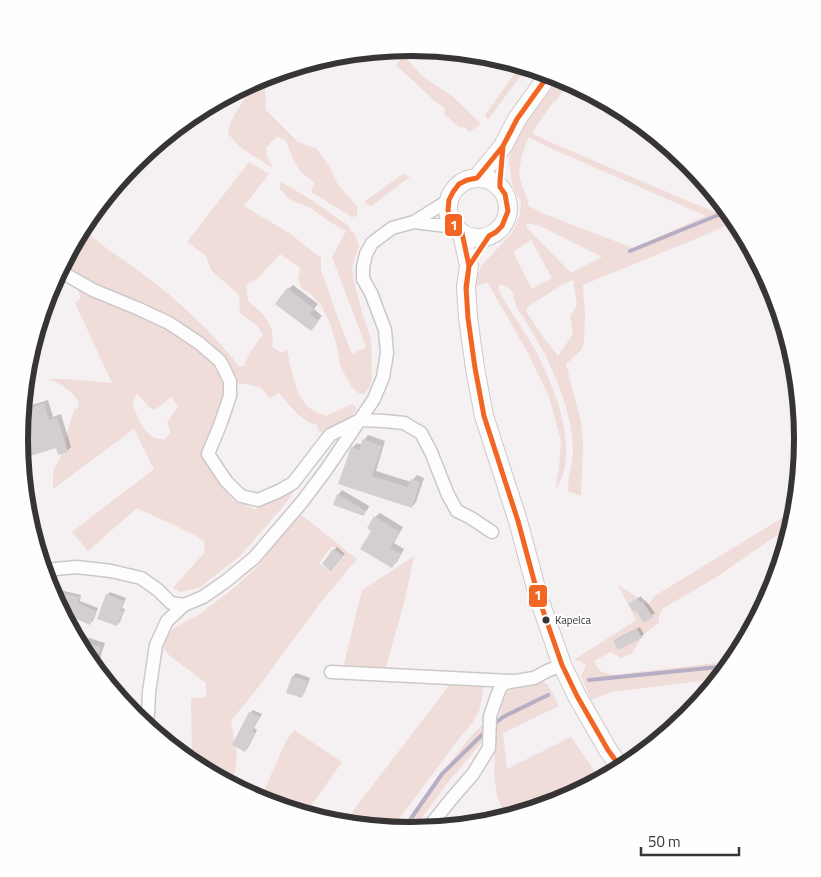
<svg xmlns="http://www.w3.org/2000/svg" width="821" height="877" viewBox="0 0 821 877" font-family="'Titillium Web',sans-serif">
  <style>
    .green { fill: #f0ddd9; fill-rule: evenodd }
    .shadow { fill: #0003 }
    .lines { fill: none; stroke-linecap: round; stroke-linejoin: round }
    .stream { stroke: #b5aec4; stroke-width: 4 }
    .building { fill: #d3cfd0 }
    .street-casing { stroke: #ccc8c9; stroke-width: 15 }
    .secondary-casing { stroke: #ccc8c9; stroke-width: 20 }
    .street { stroke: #fefdfd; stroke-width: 12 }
    .secondary { stroke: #fefdfd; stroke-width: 18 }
    .bus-1-casing { stroke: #fefefe; stroke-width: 9 }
    .bus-1 { stroke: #f26522; stroke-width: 5 }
    .bus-dot { fill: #373436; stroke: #fefefe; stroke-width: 2 }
    .labels { text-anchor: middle; stroke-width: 4; stroke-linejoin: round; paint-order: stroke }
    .bus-label { font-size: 11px; fill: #373436; stroke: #fefefe; text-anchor: start }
    .rim { fill: none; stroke: #373436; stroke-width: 6 }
    .line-badge { stroke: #fefefe; stroke-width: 2 }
    .badge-label { font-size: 14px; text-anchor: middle; font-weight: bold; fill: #fff }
  </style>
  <rect width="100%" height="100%" fill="#f5f0f2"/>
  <path class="green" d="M411,47L419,48L407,59L422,76L452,96L481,124L469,132L465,127H459L444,114L445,108L436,102L396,65L401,59L397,55L395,49Z
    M521,65L527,67L488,120L485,115Z
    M276,72L265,88L266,110L298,142L317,149L329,166L338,185L357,206V216L352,217L311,192L314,183L301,172L293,159L286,141L277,136L266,148L267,156L273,168C257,158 238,149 228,133C231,113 249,97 257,78Z
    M561,77L570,82V83L629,113L566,87L555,102H553L532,133L550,142L714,212L725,207L736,221L710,233L583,285L585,312L584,343L581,350L566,364L581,422L583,443L581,496L568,491C568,476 573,463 573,448C571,402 545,348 518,310C511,296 518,291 500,284L498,289C508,308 521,326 532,344C552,380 582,450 556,489L557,478L559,469L561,441L549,397L528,353L487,282L473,288L481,266L512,233L520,215L521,202L512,185L509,159L518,131ZM529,137L548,147L706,216L633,248L542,213L529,206C527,197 523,189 520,180C517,169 524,147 529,137ZM528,223L540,226L602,257L571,273L526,227ZM531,240L552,278L532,289L513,252ZM573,280L577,305L570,316L573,334L558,356L540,333L526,311L528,307L563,284Z
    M249,162L269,174L244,206L292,235L321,258V270L338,318L352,354L366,347L332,257L346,231L330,222L311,208L289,199L280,189V181L310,199L349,226L351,231L355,234L359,246L352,267L354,281L362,312L371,339L372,378L370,387L364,394L358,393L352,387L341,368L336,343L330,323L321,305L313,296L301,287L298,278L300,272L299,267L280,254L257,279L250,282L246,286L248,301C264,314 276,325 272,347L282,353L287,350C292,370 294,396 311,409C315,412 321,414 326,416L352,404L356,407V411C348,420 331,432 319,432L317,425C301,422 289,404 279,393L270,398L260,387L245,384L235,383L225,360L90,284L61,266L87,218L92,221L85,230C102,247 123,259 143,274C179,301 211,331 239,366L243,367L251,351L263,334L256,325L240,313L239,295L211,270L206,256L187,242Z
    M403,174L410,177L371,206L366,204L365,201Z
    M76,287L163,324L196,346L217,366L224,386L222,402L208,454L215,478L234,501L255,509L269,503L296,485L298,486L285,504L240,556L199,588L180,592L173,588L205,552L204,541L193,534L137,508L88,551L72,532L154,469L134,429L53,489V471L66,446L67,433L72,417L74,410L79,407C79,393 60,385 50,379H69L112,383L75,303L81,298ZM137,394L149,407L155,410L171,397L178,407L167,422L171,432L165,439C162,439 157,439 153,437C142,430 137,415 132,403Z
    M795,510L792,524L782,532L715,578L662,609L659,616V623L643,635L632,653L621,658L611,652L594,661L600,671L613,675L732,661L717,679L612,692L591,700L581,676L586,666L581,661L574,660L636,620L618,585L639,598L644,603H650L653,597Z
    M299,513L357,559L321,602L260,685L231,721L237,756L235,771L231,785L193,764L186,759L192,751L191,705V698L206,697V683L170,656L161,645L164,639L174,628L200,614L234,588L258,566ZM332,546L345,556L331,573L319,563Z
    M414,556L404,603L385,670L343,668L362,590Z
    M454,679L484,682L480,709L473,722L459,739L402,815L388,828L380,827L371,820L366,826L343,824Z
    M541,680L548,685L559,706L503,733L507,769L571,737L600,779L560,801L506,817L497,796L494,775L496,727L504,698L507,692L514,688Z
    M481,726H484L482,742L445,786L413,830L401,829L419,803L470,737Z
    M294,730L342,762L305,814L261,801L263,793L286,741Z"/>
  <path class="shadow" d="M293,285L318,304L314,309L322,316L315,325L288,289Z
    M48,400L53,417L61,414L71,447L67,451L57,447L25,457L19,438L22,406L32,403V405Z
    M368,435L385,441L376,471L411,482L417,475L424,478L416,502L412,507L340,483L352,448L357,443L362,445L364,440Z
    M342,490L369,506L368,509L363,514L338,495Z
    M380,513L403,527L394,543L404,549L397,562L392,566L373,530L375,517Z
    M337,547L345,554L334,567V550Z
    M60,590L81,595L80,601L98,608L93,621L90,623L79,619L63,615L56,601L58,592Z
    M110,592L126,598L122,608L125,609L120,622L117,625L107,595Z
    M641,596L643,599L646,601L655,613L644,621L637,610L630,604Z
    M640,627L644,634L641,637L615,641L618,638Z
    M86,637L105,643L96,670L85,656L79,646L81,642Z
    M296,673L310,678L304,694L301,697L288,692L293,676Z
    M253,710L262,714L254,728L257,730L248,748L245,750L250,713Z"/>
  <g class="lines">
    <path class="stream" d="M630,251L728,211
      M589,680L728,666
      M494,724L503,717L548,695
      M403,830L442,774L487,730"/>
  </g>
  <path class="building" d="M287,288L314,309L310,314L319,321L311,331L275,304Z
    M44,403L49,420L57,417L68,452L58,455L56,448L24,458L19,438L22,410Z
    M363,439L382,446L372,476L408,487L411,479L420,482L412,508L338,484L350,450L351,447L359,450Z
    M337,494L366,511L364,516L333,505Z
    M374,516L400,532L390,548L401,554L392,568L360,549L371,531L367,528Z
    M333,549L343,557L331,572L322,564Z
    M49,590L80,597L78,603L96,611L90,625L79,620L64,616Z
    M106,594L124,601L120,611L123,612L117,626L97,619Z
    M638,598L640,601L644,604L653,617L644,623L636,611H633L628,604Z
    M637,629L642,638L618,650L613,641Z
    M76,640L101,647L94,668L85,656Z
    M292,676L308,681L302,698L286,693Z
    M249,712L260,717L252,731L255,733L245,752L232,745Z"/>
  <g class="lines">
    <g class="street-casing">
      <path id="street" d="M414,222L455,227
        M58,270L93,290L139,309L169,323L199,343L220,361L230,381V396L220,425L208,454L226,481L241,496L258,500L279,491L293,483L330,435L360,420L384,421L404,423L421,433L431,452L448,495L457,511L471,518L492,532
        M45,576L55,569L77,567L111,571L141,578L158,590L171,603L184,605L203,597L226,581L254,558L302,502L326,470L374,399L383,377L387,353L385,330L371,293L363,279V267L366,254L372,243L392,228L414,222L449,200
        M331,672L511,681
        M146,726L148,714L149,692L156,645L167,621L184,605
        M428,828L453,797L473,774L489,748L490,716L498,693L502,685L509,682L534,678L547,671L562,665"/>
    </g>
    <g class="secondary-casing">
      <path id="secondary" d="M477,178L503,146L517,119L550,73
        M448 208a30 30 0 1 1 60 0a30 30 0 1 1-60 0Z
        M462,233L469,266L466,287L468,318L475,368L484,416L518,521L539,599L562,665L577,696L608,750L621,768"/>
    </g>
    <use href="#street" class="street"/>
    <use href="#secondary" class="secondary"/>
    <g class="bus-1-casing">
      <path id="bus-1" d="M550,73L517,119L503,146L477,178L467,180L459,184L453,192L449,200L448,210L450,219L455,227L462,233L469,266L466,287L468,318L475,368L484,416L518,521L539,599L562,665L577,696L608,750L621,768
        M466,291L469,266L489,236L496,232L502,226L508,211L505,194L500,187V181L503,146L512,129"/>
    </g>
    <use href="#bus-1" class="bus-1"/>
  </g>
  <circle class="bus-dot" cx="546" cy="620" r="4.5"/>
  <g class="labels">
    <g class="bus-label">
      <text x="555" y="624">Kapelca</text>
    </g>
  </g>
  <path d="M0 0H821V877H0ZM28 439a383 383 0 1 1 766 0a383 383 0 1 1-766 0Z" fill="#fefefe" fill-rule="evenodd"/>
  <path class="rim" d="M28 439a383 383 0 1 1 766 0a383 383 0 1 1-766 0Z"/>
  <g class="line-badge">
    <rect x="444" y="213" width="19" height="24" rx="5" fill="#f26522"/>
    <rect x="528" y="584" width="20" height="24" rx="5" fill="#f26522"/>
  </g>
  <g class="badge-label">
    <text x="454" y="230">1</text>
    <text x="538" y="600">1</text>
  </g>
  <path d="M641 847v8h98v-8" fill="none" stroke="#373436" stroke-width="2.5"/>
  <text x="648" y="847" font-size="15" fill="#373436" stroke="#fefefe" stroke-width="4" paint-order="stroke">50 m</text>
</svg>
